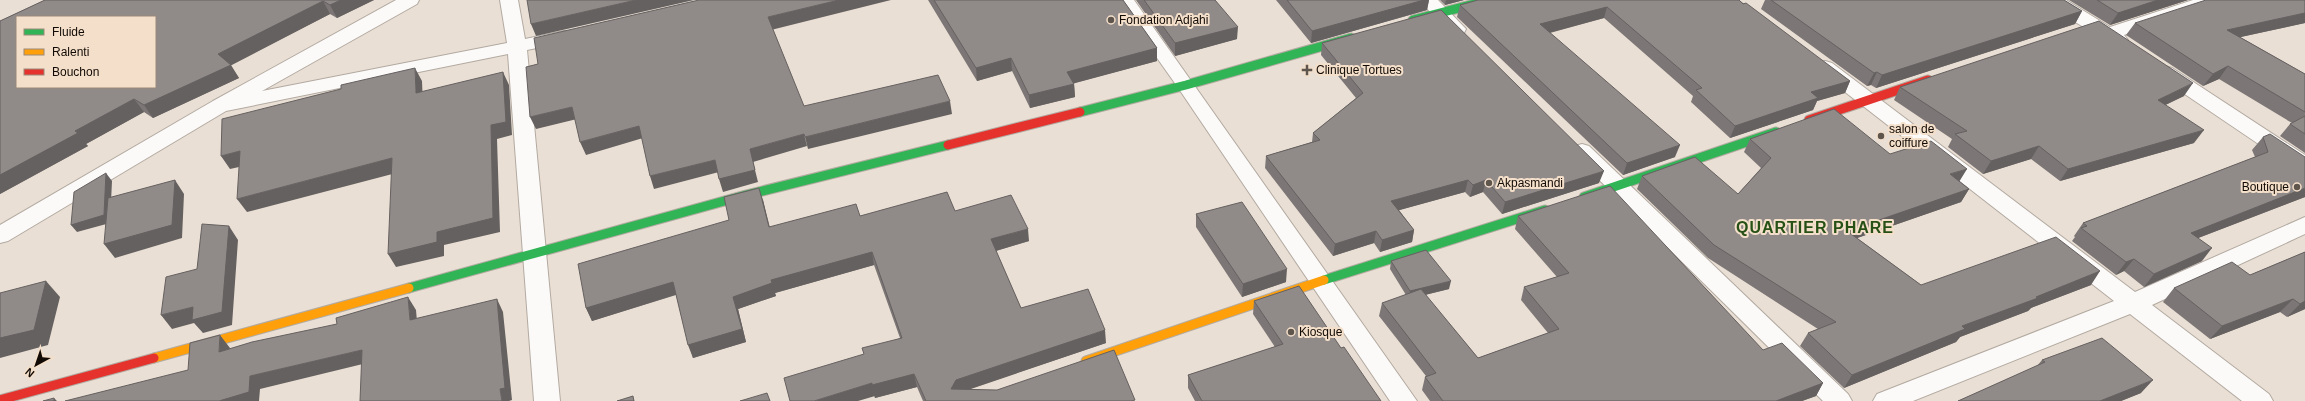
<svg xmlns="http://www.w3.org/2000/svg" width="2305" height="401" viewBox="0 0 2305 401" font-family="Arial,sans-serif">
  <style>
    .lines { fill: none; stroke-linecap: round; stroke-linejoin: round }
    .street-casing { stroke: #b2aaa1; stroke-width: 2 }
    .fast-casing { stroke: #b2aaa1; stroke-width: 11 }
    .slow-casing { stroke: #b2aaa1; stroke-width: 11 }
    .jam-casing { stroke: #b2aaa1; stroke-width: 11 }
    .street { fill: #fcfaf9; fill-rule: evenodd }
    .fast { stroke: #30b455; stroke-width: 9 }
    .slow { stroke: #ff9f0a; stroke-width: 9 }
    .jam { stroke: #e5322d; stroke-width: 9 }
    .wall { fill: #7c7776 }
    .shaded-wall { fill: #656160 }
    .building { fill: #908a89; stroke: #656160; fill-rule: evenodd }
    .poi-dot { fill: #5e554d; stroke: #f4dfca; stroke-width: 1.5 }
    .labels { text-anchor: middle; stroke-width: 4; stroke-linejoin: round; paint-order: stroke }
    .poi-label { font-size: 12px; fill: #120b05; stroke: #f4dfca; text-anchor: start }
    .district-label { font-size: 16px; font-weight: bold; letter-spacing: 1px; fill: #265015; stroke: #f4dfca }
  </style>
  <rect width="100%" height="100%" fill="#eadfd4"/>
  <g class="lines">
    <g class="street-casing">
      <path id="street" d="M396,0H419L417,4L262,91L507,43L500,0H518L525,39L564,31L571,33L574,37L571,41L527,50L560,401H534L508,54L226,111L8,241L0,243V225L213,101Z
        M1116,0H1134L1417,401H1390L1179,89Z
        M1419,0H1438L1466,29L1464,33L1457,35L1450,33Z
        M2044,0H2066L2110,27L2193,0H2221L2219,4L2124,35L2128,40L2125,44L2118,46L2111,44L2046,4Z
        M1825,61L1832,63L2135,292L2305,217V234L2152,305L2269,394L2273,401H2242L2130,314L1913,401H1873L1877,394L2114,301L1818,71L1815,67L1818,63Z
        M2165,66L2172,68L2305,155V172L2297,170L2158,76L2155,72L2158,68Z
        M1582,144L1589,146L1848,394L1852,401H1823L1575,156L1571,151L1575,146Z"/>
    </g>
    <g class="fast-casing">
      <path id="fast" d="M1413,20L1490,0
        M1080,112L1186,85L1351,38
        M1584,197L1776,132
        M1324,280L1545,210
        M409,288L746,195L948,145"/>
    </g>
    <g class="slow-casing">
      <path id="slow" d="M154,358L409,288
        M1086,361L1324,280"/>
    </g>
    <g class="jam-casing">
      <path id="jam" d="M1809,120L1928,80
        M948,145L1080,112
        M0,400L154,358"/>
    </g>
    <use href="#street" class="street"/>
    <use href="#fast" class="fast"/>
    <use href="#slow" class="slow"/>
    <use href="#jam" class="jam"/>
  </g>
  <path class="wall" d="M45,0H374L337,18L330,14L230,65L239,78L153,118L144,112L86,144L88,146L0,194V21Z
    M928,0H1123L1157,48V61L1074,83L1075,97L1030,108L1012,71L977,81Z
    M1136,0H1215L1237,39L1175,56Z
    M1276,0H1429L1427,10L1311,43Z
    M1440,0H1464L1445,5Z
    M1739,0L1850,81L1845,93L1817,101L1813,110L1730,138L1691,102L1693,96L1604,18L1550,33L1675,157L1623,175L1457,17L1460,5Z
    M1765,0H2064L2082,11L2075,24L1876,88L1871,85L1867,86L1761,9Z
    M2069,0H2188L2110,25Z
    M2305,0V23L2240,37L2305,74V153L2280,136L2290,124L2292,123L2219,79L2203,86L2126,35L2135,23Z
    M1322,43L1599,183L1502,214L1483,192L1470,197L1465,192L1399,210L1414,230L1412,242L1380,252L1374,243L1333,256L1265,168L1266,156L1312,142L1313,133L1356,98L1321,55Z
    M1900,87L2184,96L2165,105L2194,143L2060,181L2031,159L1983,174L1948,147L1952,139L1894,100Z
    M2263,137L2305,197L2198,238L2202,261L2144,287L2124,271L2116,275L2072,241L2075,237L2074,236L2083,223L2255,157L2252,150Z
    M1750,139L1890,154L1959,182L1969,189L1961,202L1857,238L1921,285H2091L2031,308L2028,311L1960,337L1956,342L1844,388L1800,346L1808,333L1818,329L1708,258L1637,189L1642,176L1738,194L1761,168L1744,152Z
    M763,200L769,227L860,216L955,211L1029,241L996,251L1021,308L1106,343L969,389L1135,401H923L917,387L875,398L864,354L900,338L874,265L775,293L776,296L738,309L746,342L693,358L676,295L592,321L586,308L729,220Z
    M1196,214L1286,282L1242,297L1196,227Z
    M1518,216L1763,350L1823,383L1816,396L1802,401H1430L1422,390L1425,377L1426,376L1379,316L1382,303L1406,295L1390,269L1391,261L1449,289L1425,295L1478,358L1548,333L1521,300L1524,287L1557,277L1515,229Z
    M2305,252V309L2287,317L2280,312L2210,339L2163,302L2174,288L2250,275Z
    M1254,301L1341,348L1381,401H1195L1188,388V375L1275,347L1253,314Z
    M2042,360L2141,393L2121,401H1958L2037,366Z"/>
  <path class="shaded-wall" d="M341,0H374L337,18L330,5Z
    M636,0H694L536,36L531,24Z
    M839,0H891L771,30L768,17Z
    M1424,0H1429L1427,10L1311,43L1312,31Z
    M1446,0H1464L1445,5Z
    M2158,0H2188L2110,25L2118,13Z
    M323,1L330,14L228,67L231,65L239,78L153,118L144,105L218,54Z
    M1607,7L1604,18L1537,36L1540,24Z
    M2082,11L2075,24L1876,88L1882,75Z
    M2305,13V23L2218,42L2227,30Z
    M1238,27L1237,39L1175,56V43Z
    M1157,48V61L1068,85L1067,72Z
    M1011,58L1012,71L977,81L976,68Z
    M2228,66L2219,79L2203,86L2213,74Z
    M415,68L422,81L423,106L416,93Z
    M503,72L509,85L512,135L497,139L500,232L444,245V256L396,267L388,254L491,125Z
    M1877,72L1871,85L1867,86L1874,73Z
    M1850,81L1845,93L1817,101L1813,110L1730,138L1735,126L1811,92Z
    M2193,83L2184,96L2149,113L2158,100Z
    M1074,84L1075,97L1030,108L1029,95Z
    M134,99L144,112L86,144L88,146L0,194V175L75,131Z
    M950,101L952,114L808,149L805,137Z
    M572,107L577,119L536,129L530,117Z
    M639,126L643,138L586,155L580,142Z
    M2204,130L2194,143L2060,181L2068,169Z
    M804,134L807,146L753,162L758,182L723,192L719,179L750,149Z
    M1680,145L1675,157L1623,175L1627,163Z
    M2039,146L2031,159L1983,174L1991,161Z
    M240,151L248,165L230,169L221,156Z
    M392,158L400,172L247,212L237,199Z
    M715,160L719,172L654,189L650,176Z
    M1967,169L1959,182L1950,174Z
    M1604,171L1599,183L1502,214L1505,202Z
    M106,173L112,181L110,223L77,232L71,225Z
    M175,180L184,194L182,238L115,258L104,244Z
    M1468,180L1465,192L1389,213L1391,201Z
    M1486,180L1483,192L1470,197L1473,185Z
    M759,188L763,200L773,240L769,227Z
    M2305,188V197L2180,245L2191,233Z
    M1969,189L1961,202L1840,244L1847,231Z
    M229,226L238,240L232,325L203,333L194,323L172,329L161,315L193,307Z
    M1028,229L1029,241L992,252L991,239Z
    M1414,230L1412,242L1380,252L1382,240Z
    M1376,231L1374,243L1333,256L1335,244Z
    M2212,248L2202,261L2144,287L2154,274Z
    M872,252L874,265L775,293L776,296L738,309L746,342L693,358L688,345L733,297L771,280Z
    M2134,259L2124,271L2116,275L2126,262Z
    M1287,269L1286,282L1242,297L1243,284Z
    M2100,271L2091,285L2031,308L2028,311L1960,337L1956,342L1844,388L1852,375L1962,326Z
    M46,281L60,297L48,345L0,358V338Z
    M1451,281L1449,289L1408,299L1410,291Z
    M673,282L678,294L592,321L586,308Z
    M408,297L416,310L418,333L410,320Z
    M497,299L503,312L512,400L509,401H502L500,389Z
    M2293,299L2280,312L2210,339L2222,326Z
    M2305,301V309L2287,317L2300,304Z
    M1105,330L1106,343L959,393L951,389L956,380Z
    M220,335L230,348L229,364L219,352Z
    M362,350L371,362L260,389L259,401H219L250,376Z
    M914,374L917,387L875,398L872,385Z
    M2153,380L2141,393L2121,401H2100Z
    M872,383L875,396L858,401H814Z
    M1823,383L1816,396L1802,401H1776Z
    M54,398L57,401H54Z"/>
  <path class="building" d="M45,0H341L330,5L323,1L218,54L231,65L144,105L134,99L75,131L78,133L0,175V21ZM17,17H155V87H17Z
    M527,0H636L531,24Z
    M699,0H839L768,17L804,106L938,75L950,101L805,137L804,134L750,149L755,170L719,179L715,160L650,176L639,126L580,142L572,107L530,117L526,67L538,64L534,38Z
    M934,0H1123L1157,48L1067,72L1074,84L1029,95L1011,58L976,68Z
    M1144,0H1215L1238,27L1175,43Z
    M1287,0H1424L1312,31Z
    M1478,0H1739L1743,4L1746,3L1850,81L1811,92L1818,98L1735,126L1696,90L1702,88L1607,7L1540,24L1680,145L1627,163L1460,5Z
    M1771,0H2064L2082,11L1882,75L1877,72L1874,73Z
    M2097,0H2158L2118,13Z
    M2206,0H2305V13L2227,30L2305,74V112L2228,66L2213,74L2135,23Z
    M1441,10L1604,171L1505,202L1486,180L1473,185L1468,180L1391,201L1414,230L1382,240L1376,231L1335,244L1266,156L1320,140L1313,133L1363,93L1322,43Z
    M2099,21L2193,83L2158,100L2204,130L2068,169L2039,146L1991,161L1955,134L1967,131L1900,87Z
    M415,68L416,93L503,72L506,122L491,125L493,218L437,232V242L388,254L392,158L237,199L240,151L221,156L222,119L341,89V85Z
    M1834,109L1890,154L1931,141L1967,169L1950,174L1969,189L1847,231L1921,285L2056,237L2100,271L2036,297L2038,298L1962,326L1965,329L1852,375L1808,333L1836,322L1714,245L1642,176L1695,157L1738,194L1771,158L1750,139Z
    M2305,116V134L2290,124Z
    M2270,134L2305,157V188L2191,233L2212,248L2154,274L2134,259L2126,262L2081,228L2087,226L2083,223L2268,152L2263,137Z
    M106,173L104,215L71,225L74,192Z
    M175,180L172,225L104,244L108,198Z
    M1610,186L1763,350L1782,343L1823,383L1776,401H1443L1425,377L1436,373L1382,303L1421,289L1478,358L1559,329L1524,287L1569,273L1518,216Z
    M759,188L769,227L856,204L860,216L947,192L955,211L1011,195L1028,229L991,239L1021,308L1088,289L1105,330L956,380L951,389L997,390L1114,350L1135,400L1131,401H926L914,374L872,385V383L814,401H790L784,378L864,354L862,348L902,338L872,252L771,280L772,283L733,297L742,329L688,345L673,282L586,308L578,264L729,220L724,197Z
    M1242,202L1287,269L1243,284L1196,214Z
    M202,224L229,226L222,312L192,320L193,307L161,315L166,277L197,269Z
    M1426,250L1451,281L1410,291L1391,261Z
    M2305,252V301L2300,304L2293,299L2222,326L2174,288L2232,262L2250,275Z
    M46,281L34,330L0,338V293Z
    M1299,286L1341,348L1344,347L1381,401H1202L1188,375L1283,344L1254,301Z
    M408,297L410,320L497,299L505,388L500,389L502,401H360L362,350L250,376L249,392L219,401H65L188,370L190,343L220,335L219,352L252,342L337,324L336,318Z
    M2102,338L2153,380L2100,401H1958L2045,362L2042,360Z
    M767,393L770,401H740Z
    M633,396L634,401H617Z
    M54,398V401H43Z"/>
  <g class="poi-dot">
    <circle cx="1111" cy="20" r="4"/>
    <path d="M1305 64h4v4h4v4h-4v4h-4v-4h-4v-4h4z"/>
    <circle cx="1881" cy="136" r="4"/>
    <circle cx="1489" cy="183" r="4"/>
    <circle cx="2297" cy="187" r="4"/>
    <circle cx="1291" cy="332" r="4"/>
  </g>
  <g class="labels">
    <g class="poi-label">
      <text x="1119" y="24">Fondation Adjahi</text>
      <text x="1316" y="74">Clinique Tortues</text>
      <text x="1889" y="133">salon de<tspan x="1889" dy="14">coiffure</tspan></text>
      <text x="1497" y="187">Akpasmandi</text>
      <text x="2289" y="191" text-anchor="end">Boutique</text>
      <text x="1299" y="336">Kiosque</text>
    </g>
    <g class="district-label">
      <text x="1815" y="233">QUARTIER PHARE</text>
    </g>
  </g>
  <rect x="16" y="16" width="140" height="72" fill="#f4dfca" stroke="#9a8a7b"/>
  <rect x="24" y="29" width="20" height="6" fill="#30b455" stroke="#9a8a7b"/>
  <text x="52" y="36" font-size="12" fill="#120b05">Fluide</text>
  <rect x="24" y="49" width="20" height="6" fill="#ff9f0a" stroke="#9a8a7b"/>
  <text x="52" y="56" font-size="12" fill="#120b05">Ralenti</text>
  <rect x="24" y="69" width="20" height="6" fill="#e5322d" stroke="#9a8a7b"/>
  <text x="52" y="76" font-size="12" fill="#120b05">Bouchon</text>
  <g transform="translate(36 365) rotate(220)" stroke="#f4dfca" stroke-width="3" paint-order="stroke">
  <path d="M0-3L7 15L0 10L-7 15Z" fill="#120b05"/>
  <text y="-6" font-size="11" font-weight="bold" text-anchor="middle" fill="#120b05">N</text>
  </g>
</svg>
